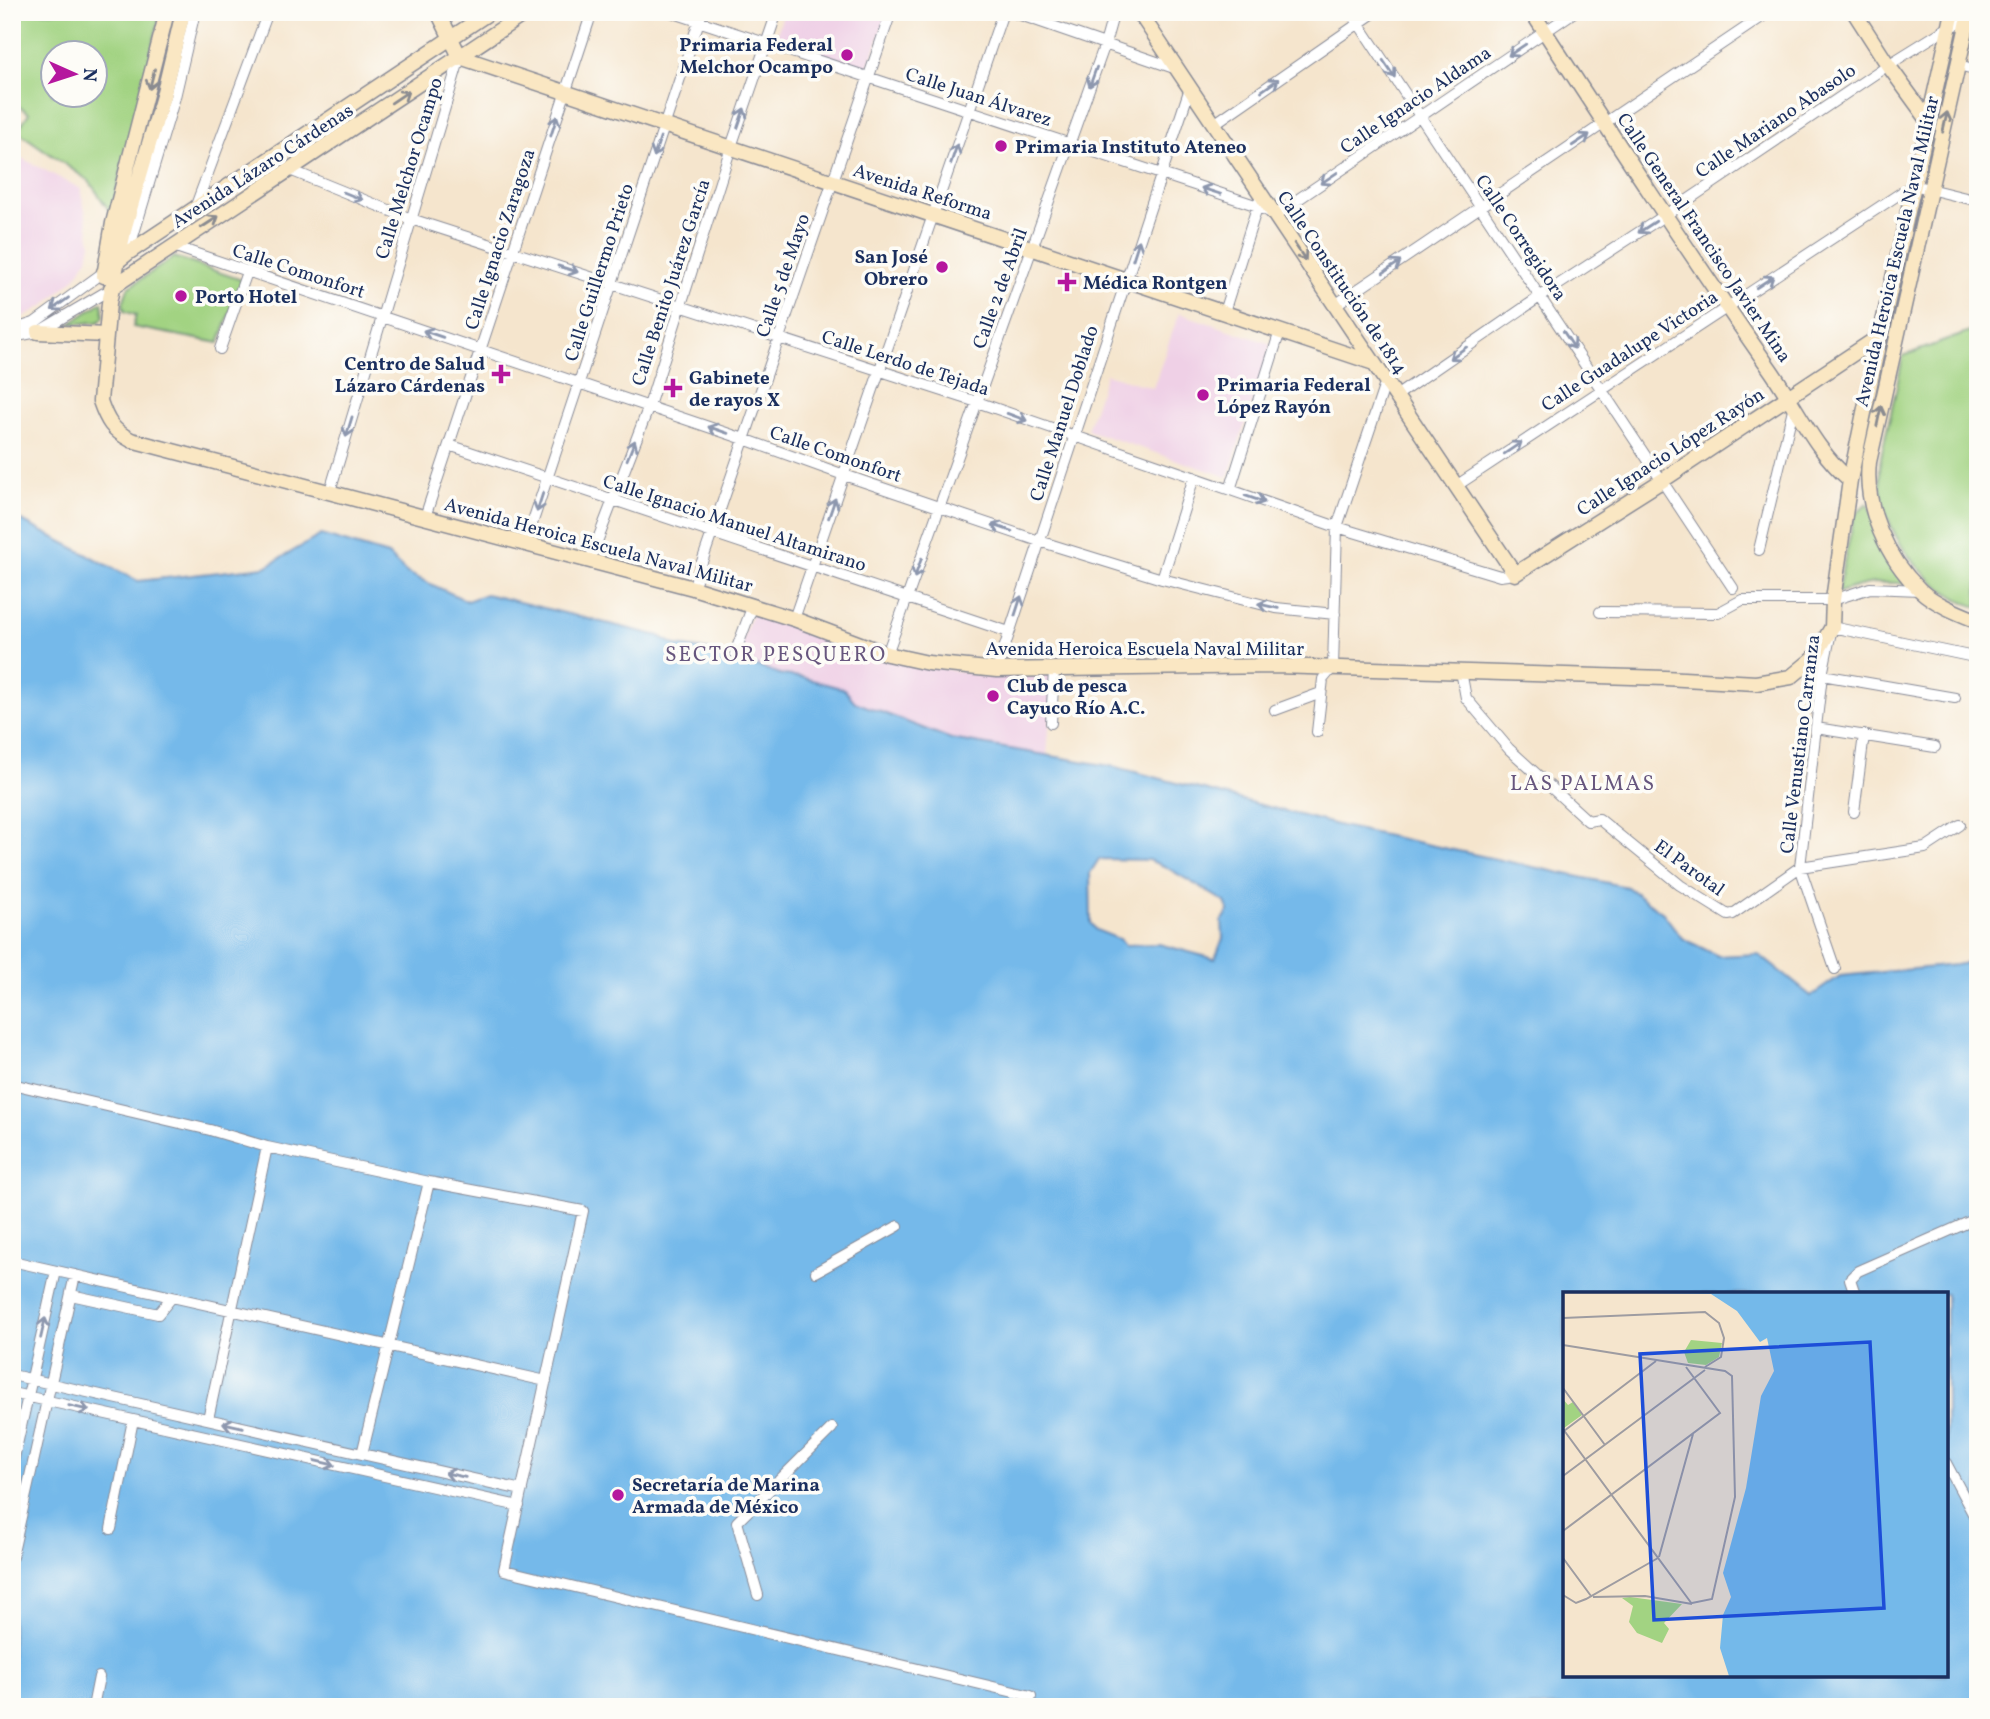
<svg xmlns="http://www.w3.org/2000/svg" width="1990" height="1719" viewBox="0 0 1990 1719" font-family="Vollkorn,serif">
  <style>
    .built { fill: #efd0e6 }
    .green { fill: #a2d382; stroke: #5e8170; stroke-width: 2; fill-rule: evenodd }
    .water { fill: #74b9ea; stroke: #4874a4; stroke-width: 2; fill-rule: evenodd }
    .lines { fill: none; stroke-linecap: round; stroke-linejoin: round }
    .street-casing { stroke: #888a96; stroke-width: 12 }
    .secondary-casing { stroke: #888a96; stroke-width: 17 }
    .street { stroke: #fff; stroke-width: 10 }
    .secondary { stroke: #fae7c3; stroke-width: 14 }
    .oneway { stroke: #8d97ae }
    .oneway2 { stroke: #8a8b90 }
    .poi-dot { fill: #b5179e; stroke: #fdfcf7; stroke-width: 2.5 }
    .labels { text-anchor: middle; stroke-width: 7; stroke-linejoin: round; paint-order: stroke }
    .poi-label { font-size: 19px; font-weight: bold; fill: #1b2f5e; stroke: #fdfcf7; text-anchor: start }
    .street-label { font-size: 19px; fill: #1b2f5e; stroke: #fdfcf7 }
    .neighbourhood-label { font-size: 21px; letter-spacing: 2px; fill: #67567e; stroke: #fdfcf7 }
    .inset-road { fill: none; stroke: #9e9ca1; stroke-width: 2 }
    .view { fill: #1d4ed8; fill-opacity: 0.15; stroke: #1d4ed8; stroke-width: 3.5 }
    .inset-edge { fill: none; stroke: #1b2f5e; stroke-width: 3.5 }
  </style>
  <rect width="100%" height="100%" fill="#fdfcf7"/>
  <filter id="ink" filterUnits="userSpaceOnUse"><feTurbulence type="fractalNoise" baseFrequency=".0143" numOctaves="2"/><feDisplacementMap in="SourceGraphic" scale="14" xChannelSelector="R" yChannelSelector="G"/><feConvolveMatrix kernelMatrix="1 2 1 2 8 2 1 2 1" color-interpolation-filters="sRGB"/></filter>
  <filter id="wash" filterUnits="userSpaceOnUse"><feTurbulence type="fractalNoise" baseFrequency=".00686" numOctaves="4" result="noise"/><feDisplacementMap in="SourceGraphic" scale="28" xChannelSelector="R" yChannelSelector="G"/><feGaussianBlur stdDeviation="1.57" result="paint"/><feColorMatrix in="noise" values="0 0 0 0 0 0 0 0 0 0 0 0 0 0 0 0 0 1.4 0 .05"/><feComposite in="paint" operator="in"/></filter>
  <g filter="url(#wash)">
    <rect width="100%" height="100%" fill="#f5e5cd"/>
    <path class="built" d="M784,12H888L867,71L775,39Z
      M12,153L81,189L91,243L88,258L75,278L45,305L12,323Z
      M1179,313L1271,344L1228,477L1087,430L1106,374L1153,388Z
      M753,611L886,657L986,677L1053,675L1047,756L951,738L855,702L844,689L801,676L782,674L736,658Z"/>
    <path class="green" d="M12,12H161L111,213L89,181L17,131L29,113L12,102ZM52,52H94V94H52Z
      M174,257L242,280L219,343L133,327L136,315L124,311L123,303L128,288Z
      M102,302L104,317L99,322L70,324Z
      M1978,329V608C1920,585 1878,531 1880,467C1880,455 1885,442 1887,430C1893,406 1898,381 1903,356Z
      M1867,503L1910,584C1877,581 1868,582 1837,593L1855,514Z"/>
    <path class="water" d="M12,516L138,581L265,567L321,535L388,555L407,573L467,601L486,594L659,636L677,646L718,652L782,675L801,677L844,689L855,702L951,739L1116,767L1341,826L1627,887L1663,913L1682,938L1718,956L1758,954L1811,996L1840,976L1956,965L1978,960V1707H12ZM1099,859L1148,860L1164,866L1225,902L1229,911L1222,921L1223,938L1215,959L1159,944L1125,945L1119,939L1096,930L1091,923L1090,873ZM1565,1294H1946V1675H1565Z"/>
  </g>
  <g filter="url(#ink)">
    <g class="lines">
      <g class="street-casing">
        <path id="street" d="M671,12L1258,206L1275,215L1574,12
          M1012,12L1177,69
          M1351,12L1733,588
          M1958,65L1978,70
          M1214,124L1375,12
          M290,170L411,219L977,402L1337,527L1500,576L1515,574
          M195,208L268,12
          M173,246L744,439L844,475L1039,541L1162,579L1276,608L1335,614
          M128,253L175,97L195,12
          M1335,305L1769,12
          M1224,312L1259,201
          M12,330L34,323L104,272
          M12,337L38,332L104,293
          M220,349L247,272
          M1396,396L1541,296L1667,214L1888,65L1949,27L1968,21
          M449,445L1009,632
          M1456,486L1913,185L1978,201
          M1230,490L1280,331
          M330,491L460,57
          M425,517L592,12
          M526,542L702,12
          M1759,550L1794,405
          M590,560L649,406L731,147L777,12
          M1162,579L1194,477
          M693,588L891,12
          M1600,612L1718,613L1742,600H1833L1870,588L1920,590
          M794,619L1003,12
          M735,653L753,605
          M887,654L1105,44L1114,12
          M997,670L1190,88
          M1461,671L1466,698L1509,749L1588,821L1599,819L1680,885L1728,915L1733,914L1800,867L1925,848L1960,825
          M1822,675L1955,698
          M1275,710L1321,693
          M1051,723L1054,670
          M1816,728L1935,747
          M1317,732L1323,679L1333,667L1337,527L1386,381
          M1854,812L1864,735
          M1835,969L1800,867L1822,675L1832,627L1969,656L1978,653
          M12,1084L210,1130L267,1147L429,1182L583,1211L504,1570L1031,1696L1029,1707
          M12,1261L546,1381
          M816,1272L898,1226
          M1855,1294L1850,1279L1858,1271L1978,1218
          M71,1295L158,1314L172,1297
          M12,1375L522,1490
          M12,1393L519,1506
          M208,1419L267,1147
          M362,1454L429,1182
          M1946,1463L1978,1523
          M12,1467L56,1271
          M111,1529L133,1420
          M12,1557L75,1275
          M758,1595L737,1522L832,1428
          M93,1707L99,1677"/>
      </g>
      <g class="secondary-casing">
        <path id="secondary" d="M183,12L163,96L125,226L109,303L100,401C107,421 112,430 131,440L693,588L794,619L887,654L928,663L997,670L1276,666L1665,678L1756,683L1791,677L1814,658L1832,627L1833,600L1850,480L1880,336L1953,12
          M438,12L460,57L1374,363
          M1139,12L1515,574L1663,480L1880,336
          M1532,12C1610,132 1688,252 1770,369C1796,406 1816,452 1850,480
          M1854,12L1888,65L1928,120
          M1970,12L1869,462C1864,508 1887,558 1920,590C1935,604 1958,613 1978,621
          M104,272L128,253L490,12
          M104,276L113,223L167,12
          M111,288L527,12
          M38,332L106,335"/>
      </g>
      <use href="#street" class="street"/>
      <use href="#secondary" class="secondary"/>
    </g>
    <defs><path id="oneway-shaft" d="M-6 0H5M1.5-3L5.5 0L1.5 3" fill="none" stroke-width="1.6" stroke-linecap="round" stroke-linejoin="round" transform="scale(1.75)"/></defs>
    <g class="oneway">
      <use href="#oneway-shaft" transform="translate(1517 50) rotate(146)"/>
      <use href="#oneway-shaft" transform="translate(1389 69) rotate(56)"/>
      <use href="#oneway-shaft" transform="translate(1093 77) rotate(110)"/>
      <use href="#oneway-shaft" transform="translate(1270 85) rotate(-35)"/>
      <use href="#oneway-shaft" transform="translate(741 118) rotate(-71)"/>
      <use href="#oneway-shaft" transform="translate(554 126) rotate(-72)"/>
      <use href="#oneway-shaft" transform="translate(1581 140) rotate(-33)"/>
      <use href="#oneway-shaft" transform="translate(657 147) rotate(108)"/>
      <use href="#oneway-shaft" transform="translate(954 154) rotate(-71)"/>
      <use href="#oneway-shaft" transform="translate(1329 178) rotate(146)"/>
      <use href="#oneway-shaft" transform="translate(1211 191) rotate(-162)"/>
      <use href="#oneway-shaft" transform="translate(353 196) rotate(22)"/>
      <use href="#oneway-shaft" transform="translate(1647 227) rotate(147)"/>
      <use href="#oneway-shaft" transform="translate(1136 250) rotate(-72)"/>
      <use href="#oneway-shaft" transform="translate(1392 267) rotate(-34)"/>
      <use href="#oneway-shaft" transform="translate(568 269) rotate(17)"/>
      <use href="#oneway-shaft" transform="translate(1765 282) rotate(-33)"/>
      <use href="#oneway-shaft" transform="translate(60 304) rotate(144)"/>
      <use href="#oneway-shaft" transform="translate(433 334) rotate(-161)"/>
      <use href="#oneway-shaft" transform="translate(1569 340) rotate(57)"/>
      <use href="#oneway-shaft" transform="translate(1458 353) rotate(145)"/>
      <use href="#oneway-shaft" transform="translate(1017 417) rotate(20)"/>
      <use href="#oneway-shaft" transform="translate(349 427) rotate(107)"/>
      <use href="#oneway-shaft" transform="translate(718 430) rotate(-161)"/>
      <use href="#oneway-shaft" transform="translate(1513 448) rotate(-34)"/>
      <use href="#oneway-shaft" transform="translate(631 450) rotate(-68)"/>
      <use href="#oneway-shaft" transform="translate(1255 499) rotate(19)"/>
      <use href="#oneway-shaft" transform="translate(540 502) rotate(108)"/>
      <use href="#oneway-shaft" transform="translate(832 508) rotate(-71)"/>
      <use href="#oneway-shaft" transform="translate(1002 528) rotate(-161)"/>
      <use href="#oneway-shaft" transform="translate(918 568) rotate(110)"/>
      <use href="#oneway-shaft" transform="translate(1018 606) rotate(-72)"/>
      <use href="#oneway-shaft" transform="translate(1268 606) rotate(-167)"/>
      <use href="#oneway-shaft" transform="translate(43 1328) rotate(-77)"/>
      <use href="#oneway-shaft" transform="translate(79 1408) rotate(13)"/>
      <use href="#oneway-shaft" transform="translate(233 1425) rotate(-167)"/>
      <use href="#oneway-shaft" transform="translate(325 1463) rotate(13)"/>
      <use href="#oneway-shaft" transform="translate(455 1475) rotate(-167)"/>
    </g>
    <g class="oneway2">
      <use href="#oneway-shaft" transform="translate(152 79) rotate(104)"/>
      <use href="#oneway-shaft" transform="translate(400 97) rotate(-34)"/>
      <use href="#oneway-shaft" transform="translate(1945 122) rotate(-77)"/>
      <use href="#oneway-shaft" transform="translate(210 222) rotate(-33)"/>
      <use href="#oneway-shaft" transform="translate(1300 252) rotate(56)"/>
      <use href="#oneway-shaft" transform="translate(1879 416) rotate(-78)"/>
    </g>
  </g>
  <g class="poi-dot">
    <circle cx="847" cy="55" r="7"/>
    <circle cx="1001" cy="146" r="7"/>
    <circle cx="942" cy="267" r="7"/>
    <path d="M1063.5 271.5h7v7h7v7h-7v7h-7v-7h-7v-7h7z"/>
    <circle cx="181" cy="296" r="7"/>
    <path d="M497.5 363.5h7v7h7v7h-7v7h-7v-7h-7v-7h7z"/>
    <path d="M669.5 377.5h7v7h7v7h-7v7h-7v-7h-7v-7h7z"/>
    <circle cx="1203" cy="395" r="7"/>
    <circle cx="993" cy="696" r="7"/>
    <circle cx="618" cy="1495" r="7"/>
  </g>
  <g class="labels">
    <g class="poi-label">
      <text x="833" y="51" text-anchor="end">Primaria Federal<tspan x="833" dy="22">Melchor Ocampo</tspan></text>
      <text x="1015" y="153">Primaria Instituto Ateneo</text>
      <text x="928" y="263" text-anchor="end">San José<tspan x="928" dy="22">Obrero</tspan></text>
      <text x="1083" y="289">Médica Rontgen</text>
      <text x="195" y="303">Porto Hotel</text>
      <text x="485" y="370" text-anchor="end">Centro de Salud<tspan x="485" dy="22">Lázaro Cárdenas</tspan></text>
      <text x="689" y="384">Gabinete<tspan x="689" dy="22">de rayos X</tspan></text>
      <text x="1217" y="391">Primaria Federal<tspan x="1217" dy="22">López Rayón</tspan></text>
      <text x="1007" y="692">Club de pesca<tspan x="1007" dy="22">Cayuco Río A.C.</tspan></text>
      <text x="632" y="1491">Secretaría de Marina<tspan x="632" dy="22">Armada de México</tspan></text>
    </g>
    <g class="street-label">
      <text transform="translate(979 96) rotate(18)" y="7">Calle Juan Álvarez</text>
      <text transform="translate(1415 99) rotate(-34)" y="7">Calle Ignacio Aldama</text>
      <text transform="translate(1775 120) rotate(-34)" y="7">Calle Mariano Abasolo</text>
      <text transform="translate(262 165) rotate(-33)" y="7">Avenida Lázaro Cárdenas</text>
      <text transform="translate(408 168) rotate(-73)" y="7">Calle Melchor Ocampo</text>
      <text transform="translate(923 191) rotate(18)" y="7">Avenida Reforma</text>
      <text transform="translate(1522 237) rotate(56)" y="7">Calle Corregidora</text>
      <text transform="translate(1705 237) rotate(56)" y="7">Calle General Francisco Javier Mina</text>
      <text transform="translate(499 239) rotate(-72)" y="7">Calle Ignacio Zaragoza</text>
      <text transform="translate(1896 251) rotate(-77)" y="7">Avenida Heroica Escuela Naval Militar</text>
      <text transform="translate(299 270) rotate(18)" y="7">Calle Comonfort</text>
      <text transform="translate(598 272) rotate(-72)" y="7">Calle Guillermo Prieto</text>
      <text transform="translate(782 275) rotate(-71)" y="7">Calle 5 de Mayo</text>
      <text transform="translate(670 282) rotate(-72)" y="7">Calle Benito Juárez García</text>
      <text transform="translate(1343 282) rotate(56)" y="7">Calle Constitución de 1814</text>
      <text transform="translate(999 288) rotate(-70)" y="7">Calle 2 de Abril</text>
      <text transform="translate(1629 350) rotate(-33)" y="7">Calle Guadalupe Victoria</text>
      <text transform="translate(906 362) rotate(18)" y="7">Calle Lerdo de Tejada</text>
      <text transform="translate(1063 413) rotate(-72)" y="7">Calle Manuel Doblado</text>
      <text transform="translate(1670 451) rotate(-33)" y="7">Calle Ignacio López Rayón</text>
      <text transform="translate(836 453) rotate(19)" y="7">Calle Comonfort</text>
      <text transform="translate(735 522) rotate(18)" y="7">Calle Ignacio Manuel Altamirano</text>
      <text transform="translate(599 544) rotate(15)" y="7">Avenida Heroica Escuela Naval Militar</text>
      <text x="1145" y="655">Avenida Heroica Escuela Naval Militar</text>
      <text transform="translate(1799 744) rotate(-83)" y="7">Calle Venustiano Carranza</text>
      <text transform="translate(1690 867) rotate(36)" y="7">El Parotal</text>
    </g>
    <g class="neighbourhood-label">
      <text x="776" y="661">SECTOR PESQUERO</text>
      <text x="1583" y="790">LAS PALMAS</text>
    </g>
  </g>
  <g transform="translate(1563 1292)">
    <rect width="385" height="385" fill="#f5e5cd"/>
    <path d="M128,48L159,51L156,65L143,73L125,71L121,60ZM0,107L5,113L10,110L19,123L1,136ZM67,305L119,312L101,331L106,337L99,351L74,341L66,330L70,314L59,306Z" fill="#a2d382"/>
    <path d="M80,1H385V384H166L157,356L160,323L168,305L160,281L183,196L198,104L211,79L204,46L197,50L174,19L148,2Z" fill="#74b9ea"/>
    <path class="inset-road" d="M0,26L142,20L156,31L161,46L158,65L142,75M0,53L162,79L169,84L172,205L149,307L129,311M0,96L42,153M0,137L129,312M1,139L93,69M0,184L142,78M0,239L157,121L123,75M96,265L130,142M0,266L28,304M0,303L13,311L23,307L95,266M30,305L82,304L129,312"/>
    <path class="view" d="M307,50L321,316L91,328L77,62Z"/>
    <rect width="385" height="385" class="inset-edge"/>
  </g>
  <rect width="1990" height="1719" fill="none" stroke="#fdfcf7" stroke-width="42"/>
  <g transform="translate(74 74) rotate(93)"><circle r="33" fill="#fdfcf7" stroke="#a3aaba" stroke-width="2"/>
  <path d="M0-5L12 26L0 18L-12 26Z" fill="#b5179e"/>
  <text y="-10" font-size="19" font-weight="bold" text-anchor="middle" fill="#1b2f5e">N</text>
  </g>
</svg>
